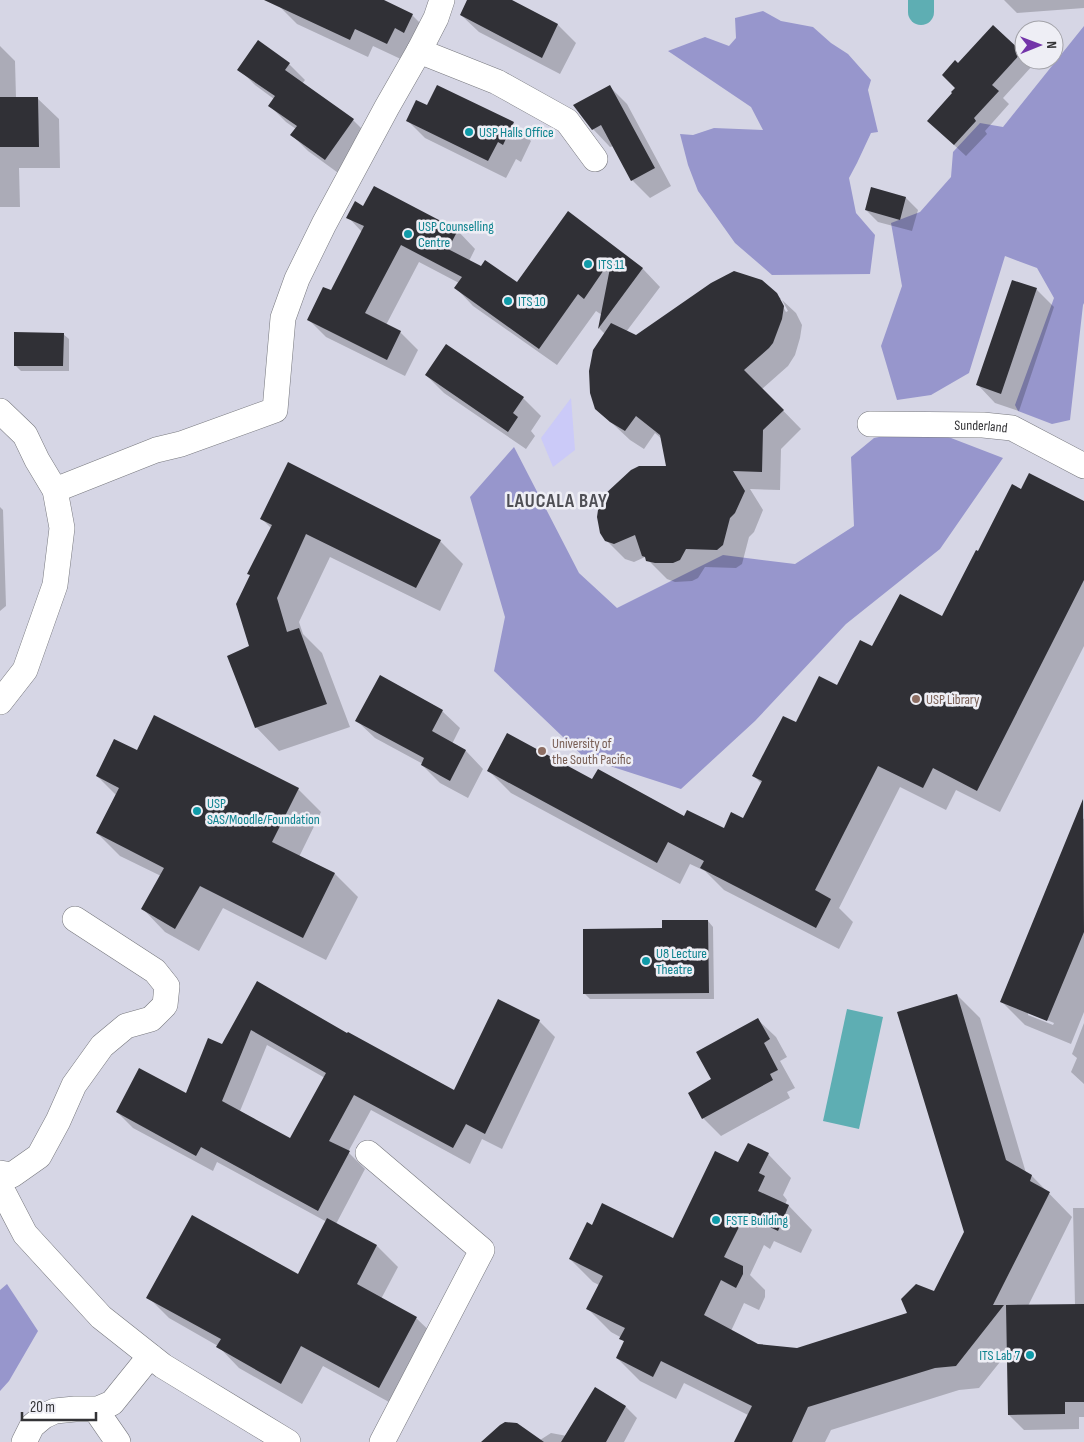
<svg xmlns="http://www.w3.org/2000/svg" width="1084" height="1442" viewBox="0 0 1084 1442" font-family="'Sofia Sans Condensed',sans-serif">
  <style>
    .built { fill: #d6d6e5; fill-rule: evenodd }
    .green { fill: #cbcaf8 }
    .forest { fill: #9796cc }
    .water { fill: #5eaeb3 }
    .shadow { fill: #0003; fill-rule: evenodd }
    .lines { fill: none; stroke-linecap: round; stroke-linejoin: round }
    .canal { stroke: #5eaeb3; stroke-width: 26 }
    .building { fill: #303036; fill-rule: evenodd }
    .minor-casing { stroke: #77787e; stroke-width: 26 }
    .minor { stroke: #fff; stroke-width: 25 }
    .culture-dot { fill: #0f9aa8; stroke: #eeeef5; stroke-width: 2 }
    .education-dot { fill: #8d6e63; stroke: #eeeef5; stroke-width: 2 }
    .labels { text-anchor: middle; stroke-width: 5; stroke-linejoin: round; paint-order: stroke }
    .culture-label { font-size: 14px; fill: #0d838f; stroke: #eeeef5; text-anchor: start }
    .street-label { font-size: 14px; fill: #333336; stroke: #eeeef5 }
    .education-label { font-size: 14px; fill: #785e54; stroke: #eeeef5; text-anchor: start }
    .district-label { font-size: 19px; font-weight: bold; letter-spacing: 1px; fill: #4f4f55; stroke: #eeeef5 }
  </style>
  <rect width="100%" height="100%" fill="#e1e1e8"/>
  <path class="built" d="M0,0H1084V1442H0ZM1024,30H1054V60H1024Z"/>
  <path class="green" d="M571,398L575,450L553,467L541,438Z"/>
  <path class="forest" d="M763,11L781,21L813,27L831,43L848,54L871,80L868,90L878,132L871,133L857,163L849,178L856,213L875,235L870,274L772,275L735,243L698,191L688,165L680,134L693,135L714,128L763,130L751,107L668,51L705,37L729,46L736,38L735,18Z
    M1084,26V303L1083,305L1070,420L1052,424L1018,411L1015,405L1054,298L1037,268L1005,256L969,373L931,395L897,400L881,346L902,286L891,223L920,212L951,177L953,152L980,123L1003,127Z
    M925,428L1003,458L940,549L846,624L755,721L681,789L585,758L494,671L505,617L470,497L514,447L579,573L617,608L723,555L795,564L854,526L851,457L874,438Z
    M7,1284L38,1331L9,1381L0,1391V1290Z"/>
  <path class="water" d="M847,1009L883,1017L859,1129L823,1121Z"/>
  <path class="shadow" d="M281,0H381L412,15L430,33L405,61L373,46L368,57L297,24L279,6Z
    M469,0H509L558,25L576,43L560,74L479,32L461,15Z
    M1004,0H1084V8L1017,13Z
    M993,27L1024,56V60H1028L1033,65L1003,98L1009,104L985,131L987,134L966,156L941,133L956,88L958,65Z
    M0,46L15,61L16,98H37L59,119L60,168H19L20,207H0Z
    M289,64L305,80L302,84L353,120L369,136L341,175L308,151L292,135L296,129L286,122L270,106L274,99L255,85L239,69Z
    M610,87L627,104L671,186L650,198L632,180L614,146L610,147L593,129Z
    M427,107L513,123L531,141L521,162L516,159L506,178L425,138L408,121Z
    M374,187L458,231L475,249L469,261L517,284L568,213L643,269L660,287L626,332L636,337L776,294L781,299H779L786,312L788,311L782,300L796,313L802,325L800,338L795,355L788,366L762,389L801,429L781,449L780,490L750,489L763,510L754,532L749,537L742,564L736,568L705,567L698,578L692,581L675,582L667,579L645,557L634,562L625,559L606,540L668,467L662,439L655,433L644,449L630,440L596,408L605,334L599,328L602,315L596,311L557,365L473,306L456,288L459,283L419,262L386,325L400,332L418,350L405,376L326,337L309,320L331,292L362,232L348,217L364,207Z
    M872,189L906,198L918,210L912,231L878,222L866,210Z
    M1036,289L1054,307L1019,411L995,403L978,385Z
    M63,334L69,339V371H21L15,365Z
    M426,375L523,398L541,416L531,431L535,436L526,449L444,393Z
    M1021,490L1084,502V646L1000,812L956,790L946,810L900,787L839,908L853,922L839,949L724,890L705,871L690,864L680,884L511,793L489,771L593,781L685,817L724,830L743,820L762,784L754,776L796,724L838,687L873,648L943,617L979,552Z
    M0,507L3,510L6,606L0,611Z
    M261,518L440,541L463,564L440,611L330,557L299,622L303,634L322,653L350,727L279,751L256,727L251,647L271,528Z
    M442,711L460,728L452,744L466,751L483,769L468,798L440,783L422,765L423,764L375,738L357,721Z
    M137,752L298,789L321,812L299,857L335,874L358,897L326,960L223,908L199,951L165,932L143,909L161,876L120,856L97,833L116,795L97,776Z
    M1078,816L1084,819V1012L1071,1044L1025,1025L1001,1001ZM1028,1012L1054,1023L1053,1025L1028,1015Z
    M708,921L713,927L714,999H590L585,994L663,929Z
    M258,983L348,1035L455,1092L539,1021L555,1037L502,1149L482,1139L470,1164L371,1110L348,1152L365,1169L336,1224L377,1246L398,1267L381,1299L416,1318L437,1338L400,1408L323,1366L302,1404L239,1368L218,1346L169,1318L148,1297L298,1276L327,1222L217,1162L213,1171L133,1128L117,1112L187,1095L222,1046ZM267,1045L325,1078L291,1140L240,1111Z
    M957,995L980,1018L1026,1173L1032,1176L1072,1217L1028,1306L1075,1305L1073,1208H1084V1417H1079V1429L1024,1430L1009,1415L1008,1352L979,1388L959,1390L831,1430L825,1442H735L748,1415L684,1383L676,1399L640,1381L617,1358L625,1342L621,1339L622,1338L611,1332L588,1309L599,1285L593,1282L570,1259L593,1226L673,1239L739,1164L768,1154L791,1178L783,1195L787,1200L785,1205L789,1206L812,1230L801,1253L774,1241L770,1249L764,1245L750,1275L765,1290V1297L759,1310L744,1303L731,1331L758,1345L797,1349L908,1314L934,1293L965,1232Z
    M758,1020L776,1037L787,1057L780,1061L795,1088L787,1092L790,1098L721,1136L703,1118L713,1080Z
    M1084,1023V1084L1071,1072L1077,1058L1072,1054Z
    M595,1388L626,1407L637,1418L624,1442H537L551,1433L567,1436Z"/>
  <g class="lines">
    <path class="canal" d="M921,0V12"/>
  </g>
  <path class="building" d="M264,0H384L413,14L404,33L395,28L387,44L355,29L350,40Z
    M467,0H512L558,24L542,58L460,15Z
    M993,25L1022,52L992,85L999,91L974,118L976,121L954,145L927,121L952,93L951,92L955,88L942,75L955,60L958,63Z
    M258,40L290,63L285,70L354,119L325,160L290,135L297,126L268,106L275,96L237,70Z
    M437,85L514,122L503,145L498,142L488,161L406,121L416,100L427,105Z
    M610,85L655,168L631,181L601,125L592,130L573,105Z
    M0,97H38L39,147H0Z
    M374,186L458,230L448,249L481,266L485,260L517,282L568,211L643,268L598,329L612,258L584,299L578,294L539,349L454,288L462,277L401,245L365,313L401,331L387,360L307,320L323,287L331,290L364,226L346,218L355,201L363,206Z
    M871,187L906,197L900,220L865,210Z
    M734,271L762,280L777,293L784,306L782,319L773,343L769,348L744,370L784,410L763,430L762,472L733,471L745,491L735,513L730,518L723,545L717,550L686,549L680,560L673,563H655L646,561L645,557L642,556L635,535L614,544L605,541L600,533L597,517L598,510L604,495L631,470L639,466H666L660,435L636,416L625,431L610,422L595,409L590,393L589,371L593,350L611,323L636,335L711,283Z
    M1012,280L1037,288L1001,394L976,385Z
    M14,332L64,333L63,366H14Z
    M446,344L524,397L513,413L518,417L508,432L425,375Z
    M288,462L441,540L416,588L306,534L277,598L287,632L299,628L327,704L255,728L227,656L249,646L236,604L250,575L247,574L272,525L260,519Z
    M1029,473L1084,501V580L977,791L933,768L923,788L878,766L815,890L831,899L816,928L700,868L704,861L668,842L657,863L487,771L507,733L592,779L598,769L684,816L687,810L724,828L731,812L743,818L762,781L752,776L783,716L796,722L819,676L837,685L860,640L872,646L900,594L942,616L976,550L978,551L1012,484L1021,489Z
    M380,675L443,710L432,731L466,750L450,781L421,765L424,758L355,721Z
    M154,715L299,788L272,842L335,873L303,938L200,886L175,929L141,909L164,868L96,833L119,788L96,776L114,739L137,750Z
    M1083,799L1084,932L1047,1021L1000,1002Z
    M662,920H708L709,993L583,994V929L662,928Z
    M257,981L347,1033L348,1032L454,1090L498,999L540,1020L485,1134L466,1124L453,1148L354,1095L329,1141L350,1151L318,1211L201,1147L196,1156L116,1112L139,1068L186,1093L208,1038L222,1044ZM251,1030L326,1073L290,1138L222,1101Z
    M957,994L1006,1160L1032,1175L1030,1181L1050,1192L993,1305H1004L956,1366L935,1368L808,1407L792,1442H734L752,1406L661,1361L653,1377L616,1358L624,1341L619,1339L625,1328L586,1309L603,1276L569,1259L587,1222L592,1225L602,1203L673,1238L715,1151L738,1162L748,1143L769,1153L759,1173L765,1176L758,1191L789,1205L778,1231L751,1218L747,1226L741,1223L724,1257L743,1266V1274L736,1288L721,1280L704,1315L758,1344L797,1348L907,1313L901,1299L916,1284L934,1291L964,1232L897,1012Z
    M758,1018L770,1039L764,1043L778,1070L770,1074L773,1080L702,1119L688,1093L711,1079L696,1052Z
    M192,1215L298,1274L327,1218L377,1245L357,1284L417,1317L379,1388L301,1346L281,1384L216,1347L221,1339L146,1298Z
    M1084,1304V1402H1065V1414L1008,1415L1006,1305Z
    M595,1387L626,1406L606,1442H561Z
    M505,1422L517,1423L544,1442H481L500,1425Z"/>
  <g class="lines">
    <g class="minor-casing">
      <g id="minor">
        <path d="M419,51L497,82L567,121L595,159"/>
        <path d="M0,411L25,435L37,460L55,490L62,528L55,585L25,670L0,702"/>
        <path id="s1" d="M870,424L983,425L1012,428L1084,466"/>
        <path d="M55,490L156,450L181,444L275,410L283,318L297,279L324,224L387,107L419,51L436,18L442,0"/>
        <path d="M368,1153L482,1250L382,1442"/>
        <path d="M0,1173L12,1175L39,1156L58,1121L74,1085L102,1046L126,1026L151,1019L165,1005L167,986L155,971L75,919"/>
        <path d="M0,1186L25,1234L101,1317L163,1366L288,1442"/>
        <path d="M98,1409L100,1416L118,1442"/>
        <path d="M24,1442L32,1426L44,1416L55,1411L75,1409H98L112,1403L150,1356"/>
      </g>
    </g>
    <use href="#minor" class="minor"/>
  </g>
  <g class="culture-dot">
    <circle cx="469" cy="132" r="5"/>
    <circle cx="408" cy="234" r="5"/>
    <circle cx="588" cy="264" r="5"/>
    <circle cx="508" cy="301" r="5"/>
    <circle cx="197" cy="811" r="5"/>
    <circle cx="646" cy="961" r="5"/>
    <circle cx="716" cy="1220" r="5"/>
    <circle cx="1030" cy="1355" r="5"/>
  </g>
  <g class="education-dot">
    <circle cx="916" cy="699" r="5"/>
    <circle cx="542" cy="751" r="5"/>
  </g>
  <g class="labels">
    <g class="culture-label">
      <text x="479" y="137">USP Halls Office</text>
      <text x="418" y="231">USP Counselling<tspan x="418" dy="16">Centre</tspan></text>
      <text x="598" y="269">ITS 11</text>
      <text x="518" y="306">ITS 10</text>
      <text x="207" y="808">USP<tspan x="207" dy="16">SAS/Moodle/Foundation</tspan></text>
      <text x="656" y="958">U8 Lecture<tspan x="656" dy="16">Theatre</tspan></text>
      <text x="726" y="1225">FSTE Building</text>
      <text x="1020" y="1360" text-anchor="end">ITS Lab 7</text>
    </g>
    <g class="street-label">
      <text dy="5" stroke="none"><textPath href="#s1" startOffset="111">Sunderland</textPath></text>
    </g>
    <g class="education-label">
      <text x="926" y="704">USP Library</text>
      <text x="552" y="748">University of<tspan x="552" dy="16">the South Pacific</tspan></text>
    </g>
    <g class="district-label">
      <text x="557" y="507">LAUCALA BAY</text>
    </g>
  </g>
  <g transform="translate(1039 45) rotate(89)"><circle r="24" fill="#eeeef5" stroke="#a3a3a9"/>
  <path d="M0-4L9 19L0 12L-9 19Z" fill="#7334a9"/>
  <text y="-8" font-size="14" font-weight="bold" text-anchor="middle" fill="#333336">N</text>
  </g>
  <path d="M22 1412v8h74v-8" fill="none" stroke="#333336" stroke-width="2.5"/>
  <text x="30" y="1412" font-size="15" fill="#333336" stroke="#eeeef5" stroke-width="4" paint-order="stroke">20 m</text>
</svg>
